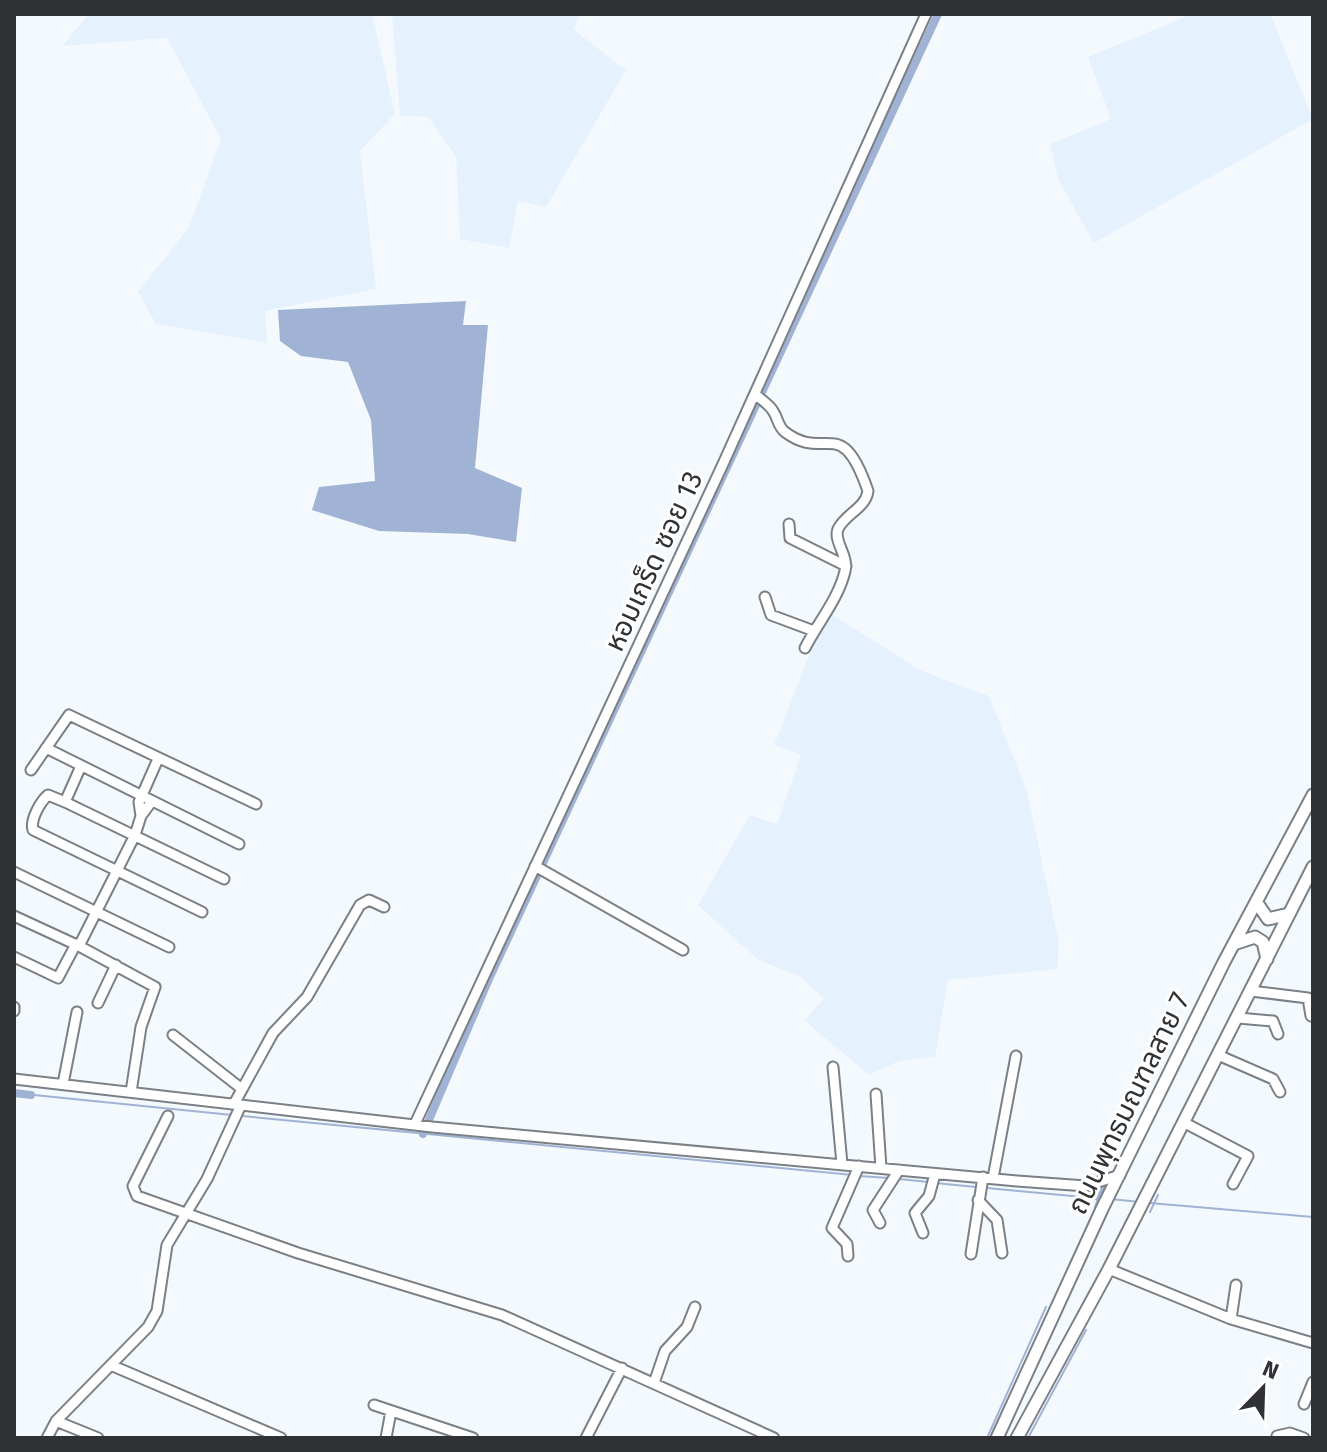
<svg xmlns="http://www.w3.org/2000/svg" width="1327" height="1452" viewBox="0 0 1327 1452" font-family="'Fira Sans','Noto Sans Thai',sans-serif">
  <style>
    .built { fill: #e6f1fe }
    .water { fill: #a1b3d5 }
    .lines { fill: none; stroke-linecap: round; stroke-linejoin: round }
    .stream { stroke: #a1b3d5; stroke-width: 2 }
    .canal { stroke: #a1b3d5; stroke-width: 8 }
    .minor-casing { stroke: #7b8086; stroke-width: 13 }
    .major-casing { stroke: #7b8086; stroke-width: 15 }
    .minor { stroke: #fff; stroke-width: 9 }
    .major { stroke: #fff; stroke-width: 11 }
    .labels { text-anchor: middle; stroke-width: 6; stroke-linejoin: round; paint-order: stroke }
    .street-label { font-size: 28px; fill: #303235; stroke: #fff }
  </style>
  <rect width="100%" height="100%" fill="#f4f9fe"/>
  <path class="built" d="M89,14H372L395,114L360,151L376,289L265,311L267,343L156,324L138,292L189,227L221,139L167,38L62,46Z
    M392,14H580L574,30L626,70L546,207L518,201L509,248L460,239L456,156L428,117L400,116Z
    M1192,14L1271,16L1313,119L1094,243L1058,179L1050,144L1111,119L1088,57Z
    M831,614L922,671L989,696L1027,791L1059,943L1057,969L948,980L935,1057L899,1061L869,1075L805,1021L824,998L799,976L758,960L698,905L750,815L777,824L801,755L774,745L814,643Z"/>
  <path class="water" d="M466,301L463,325H488L475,468L522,488L516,542L468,534L379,531L312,510L319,487L375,481L371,420L348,362L301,356L280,341L278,310Z"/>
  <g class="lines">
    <path class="stream" d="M14,1093L232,1115
      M242,1116L853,1175
      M859,1176L889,1178
      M899,1179L929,1182
      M935,1183L976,1187
      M987,1188L1104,1199
      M1110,1199L1140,1202
      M1150,1203L1313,1217
      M1095,1207L1098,1199
      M1150,1212L1158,1195
      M987,1438L1046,1307
      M1028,1438L1086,1330"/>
    <path class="canal" d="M14,1093L31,1095
      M423,1134L489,979L938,14
      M1099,1198L1103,1191"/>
    <g class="minor-casing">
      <path id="minor" d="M755,394C760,399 769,404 773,411C778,418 778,427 785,432C826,463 841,412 868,491C866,508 845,514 838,529C833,541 849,556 845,571C839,598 817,624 805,648
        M789,524L790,538L846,566
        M765,597L771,615L814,631
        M46,748L239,844
        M81,766L65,802L48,795C40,802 30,820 33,830L202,912
        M31,770L69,715L256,804
        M65,802L224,879
        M141,816L139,802L158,759
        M535,866L683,950
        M14,872L169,947
        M14,916L79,946
        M14,957L58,978L76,944
        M1251,991L1308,998L1311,1016
        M98,1003L116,965
        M14,1007V1011
        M1238,1018L1273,1021L1278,1034
        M173,1035L242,1089
        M1218,1055L1273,1079L1280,1092
        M833,1067L842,1164
        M14,1079L432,1127L1017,1181L1086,1186L1120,1175
        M63,1084L77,1012
        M131,1092L141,1027L155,987L79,946L135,835L141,816L152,801
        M876,1094L881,1168
        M234,1104L273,1033L307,997L360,905L369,900L384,907
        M168,1116L133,1186L137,1196L298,1253L502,1315L774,1438
        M1183,1122L1248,1156L1233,1184
        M415,1124L723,464L926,14
        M993,1178L1016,1056
        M978,1200L997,1220L1002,1253
        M880,1223L873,1210L899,1170
        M923,1233L915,1213L929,1196L935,1174
        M971,1254L983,1177
        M848,1256L847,1244L832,1228L859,1166
        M1109,1269L1231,1319L1313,1343
        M1231,1319L1236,1285
        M113,1366L281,1438
        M654,1383L665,1351L687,1327L695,1307
        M1304,1404L1313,1382
        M374,1405L473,1438
        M56,1421L98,1438
        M1277,1436L1290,1433L1304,1438
        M47,1438L56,1421L148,1327L157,1311L167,1245L207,1179L241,1105
        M386,1438L391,1411
        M586,1438L622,1368"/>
    </g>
    <g class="major-casing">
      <path id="major" d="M1257,903L1268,919L1289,914
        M1234,944L1255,937L1263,942L1267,959
        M997,1438L1102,1209L1224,962L1313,795
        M1017,1438L1109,1269L1313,867"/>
    </g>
    <use href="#minor" class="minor"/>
    <use href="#major" class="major"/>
  </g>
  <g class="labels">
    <g class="street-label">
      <text transform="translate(653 561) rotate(-65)" y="10">หอมเกร็ด ซอย 13</text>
      <text transform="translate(1128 1103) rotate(-64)" y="10">ถนนพุทธมณฑลสาย 7</text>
    </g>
  </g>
  <rect width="1327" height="1452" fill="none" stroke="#303235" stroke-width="32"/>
  <g transform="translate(1263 1388) rotate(23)" stroke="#ffffff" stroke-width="6" paint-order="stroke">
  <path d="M0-6L14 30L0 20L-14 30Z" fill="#303235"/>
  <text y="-12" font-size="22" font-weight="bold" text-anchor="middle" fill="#303235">N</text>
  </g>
</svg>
